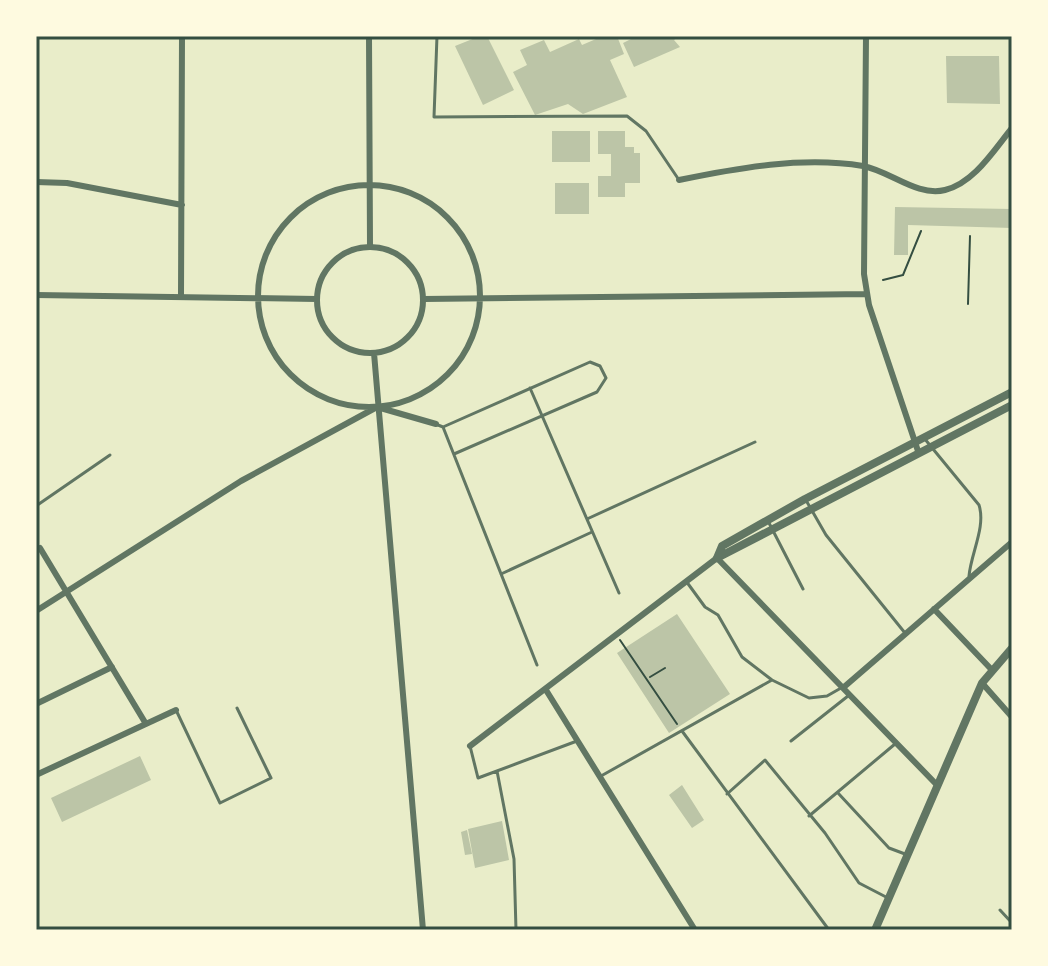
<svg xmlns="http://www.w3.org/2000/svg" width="1048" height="966" viewBox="0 0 1048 966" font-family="Raleway,sans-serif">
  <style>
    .building { fill: #bcc5a7 }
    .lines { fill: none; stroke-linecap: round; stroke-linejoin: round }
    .path { stroke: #344e41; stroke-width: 2 }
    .service { stroke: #617663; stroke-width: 3 }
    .minor { stroke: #617663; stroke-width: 6 }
    .tertiary { stroke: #617663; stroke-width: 8 }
    .neatline { fill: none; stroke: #344e41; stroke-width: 3 }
  </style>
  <rect width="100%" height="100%" fill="#e9edc9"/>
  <path class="building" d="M480,36H487L514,90L483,105L455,46Z
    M603,36H617L624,54L610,60L627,97L583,114L568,104L535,115L513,72L527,65L520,50L544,40L550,52L579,39L582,45Z
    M637,36H679L674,40L680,47L634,67L623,43Z
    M946,56H999L1000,104L947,103Z
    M552,131H590V162H552Z
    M598,131H625V147H634V153H640V183H625V197H598V176H611V154H598Z
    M555,183H589V214H555Z
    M895,207L1012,209V228L908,225V255H894Z
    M677,614L730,694L669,733L617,653Z
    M140,756L151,780L62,822L51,798Z
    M682,785L704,820L692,828L669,795Z
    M502,821L509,860L475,868L468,829Z
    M467,830L472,854L465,855L461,832Z"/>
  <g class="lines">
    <path class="path" d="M883,280L903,275L921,231
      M968,304L970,236
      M620,640L677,724
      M650,677L665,668"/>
    <path class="service" d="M437,36L434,117L627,116L646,131L679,180
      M530,388L619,593
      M438,425L443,427L590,362L600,366L606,378L597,392L454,454
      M443,427L537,665
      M924,438L979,505C986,527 971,553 969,576
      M807,502L826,535L905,633
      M36,506L110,455
      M587,519L755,442
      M768,521L803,589
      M501,574L592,532
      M686,581L705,607L718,615L742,657L772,680L809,698L827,696L841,688
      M176,710L220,803L271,778L237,708
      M682,731L829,930
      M791,741L848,696
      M470,746L478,778L577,741
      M497,771L514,859L516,930
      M601,776L772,680
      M838,793L889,848L905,854
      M727,794L765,760L825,833L859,883L886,897
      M809,816L895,744
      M1000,910L1012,923"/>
    <path class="minor" d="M369,36L370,246
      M866,36L864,274L869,305L918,451
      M679,180C737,168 803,156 863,166C890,171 917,197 945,190C974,183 994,150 1012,128
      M36,182L67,183L182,205
      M258 296a111 111 0 1 1 222 0a111 111 0 1 1-222 0Z
      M317 300a53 53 0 1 1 106 0a53 53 0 1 1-106 0Z
      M36,295L317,299
      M181,296L182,36
      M424,299L867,294
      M374,353L423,930
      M40,548L146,724
      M934,609L991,669
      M36,611L241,481L377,407L436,424
      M982,683L1012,717
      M844,687L1012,542
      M546,690L695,930
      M36,704L112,667
      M470,746L717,558L936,784
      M36,775L176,710"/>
    <path class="tertiary" d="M717,558L722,546L805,499L1012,392
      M717,558L1012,405
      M875,930L982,683L1012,648"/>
  </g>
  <rect width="1048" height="966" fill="none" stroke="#fefae0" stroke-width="76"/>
  <rect x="38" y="38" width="972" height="890" class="neatline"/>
</svg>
